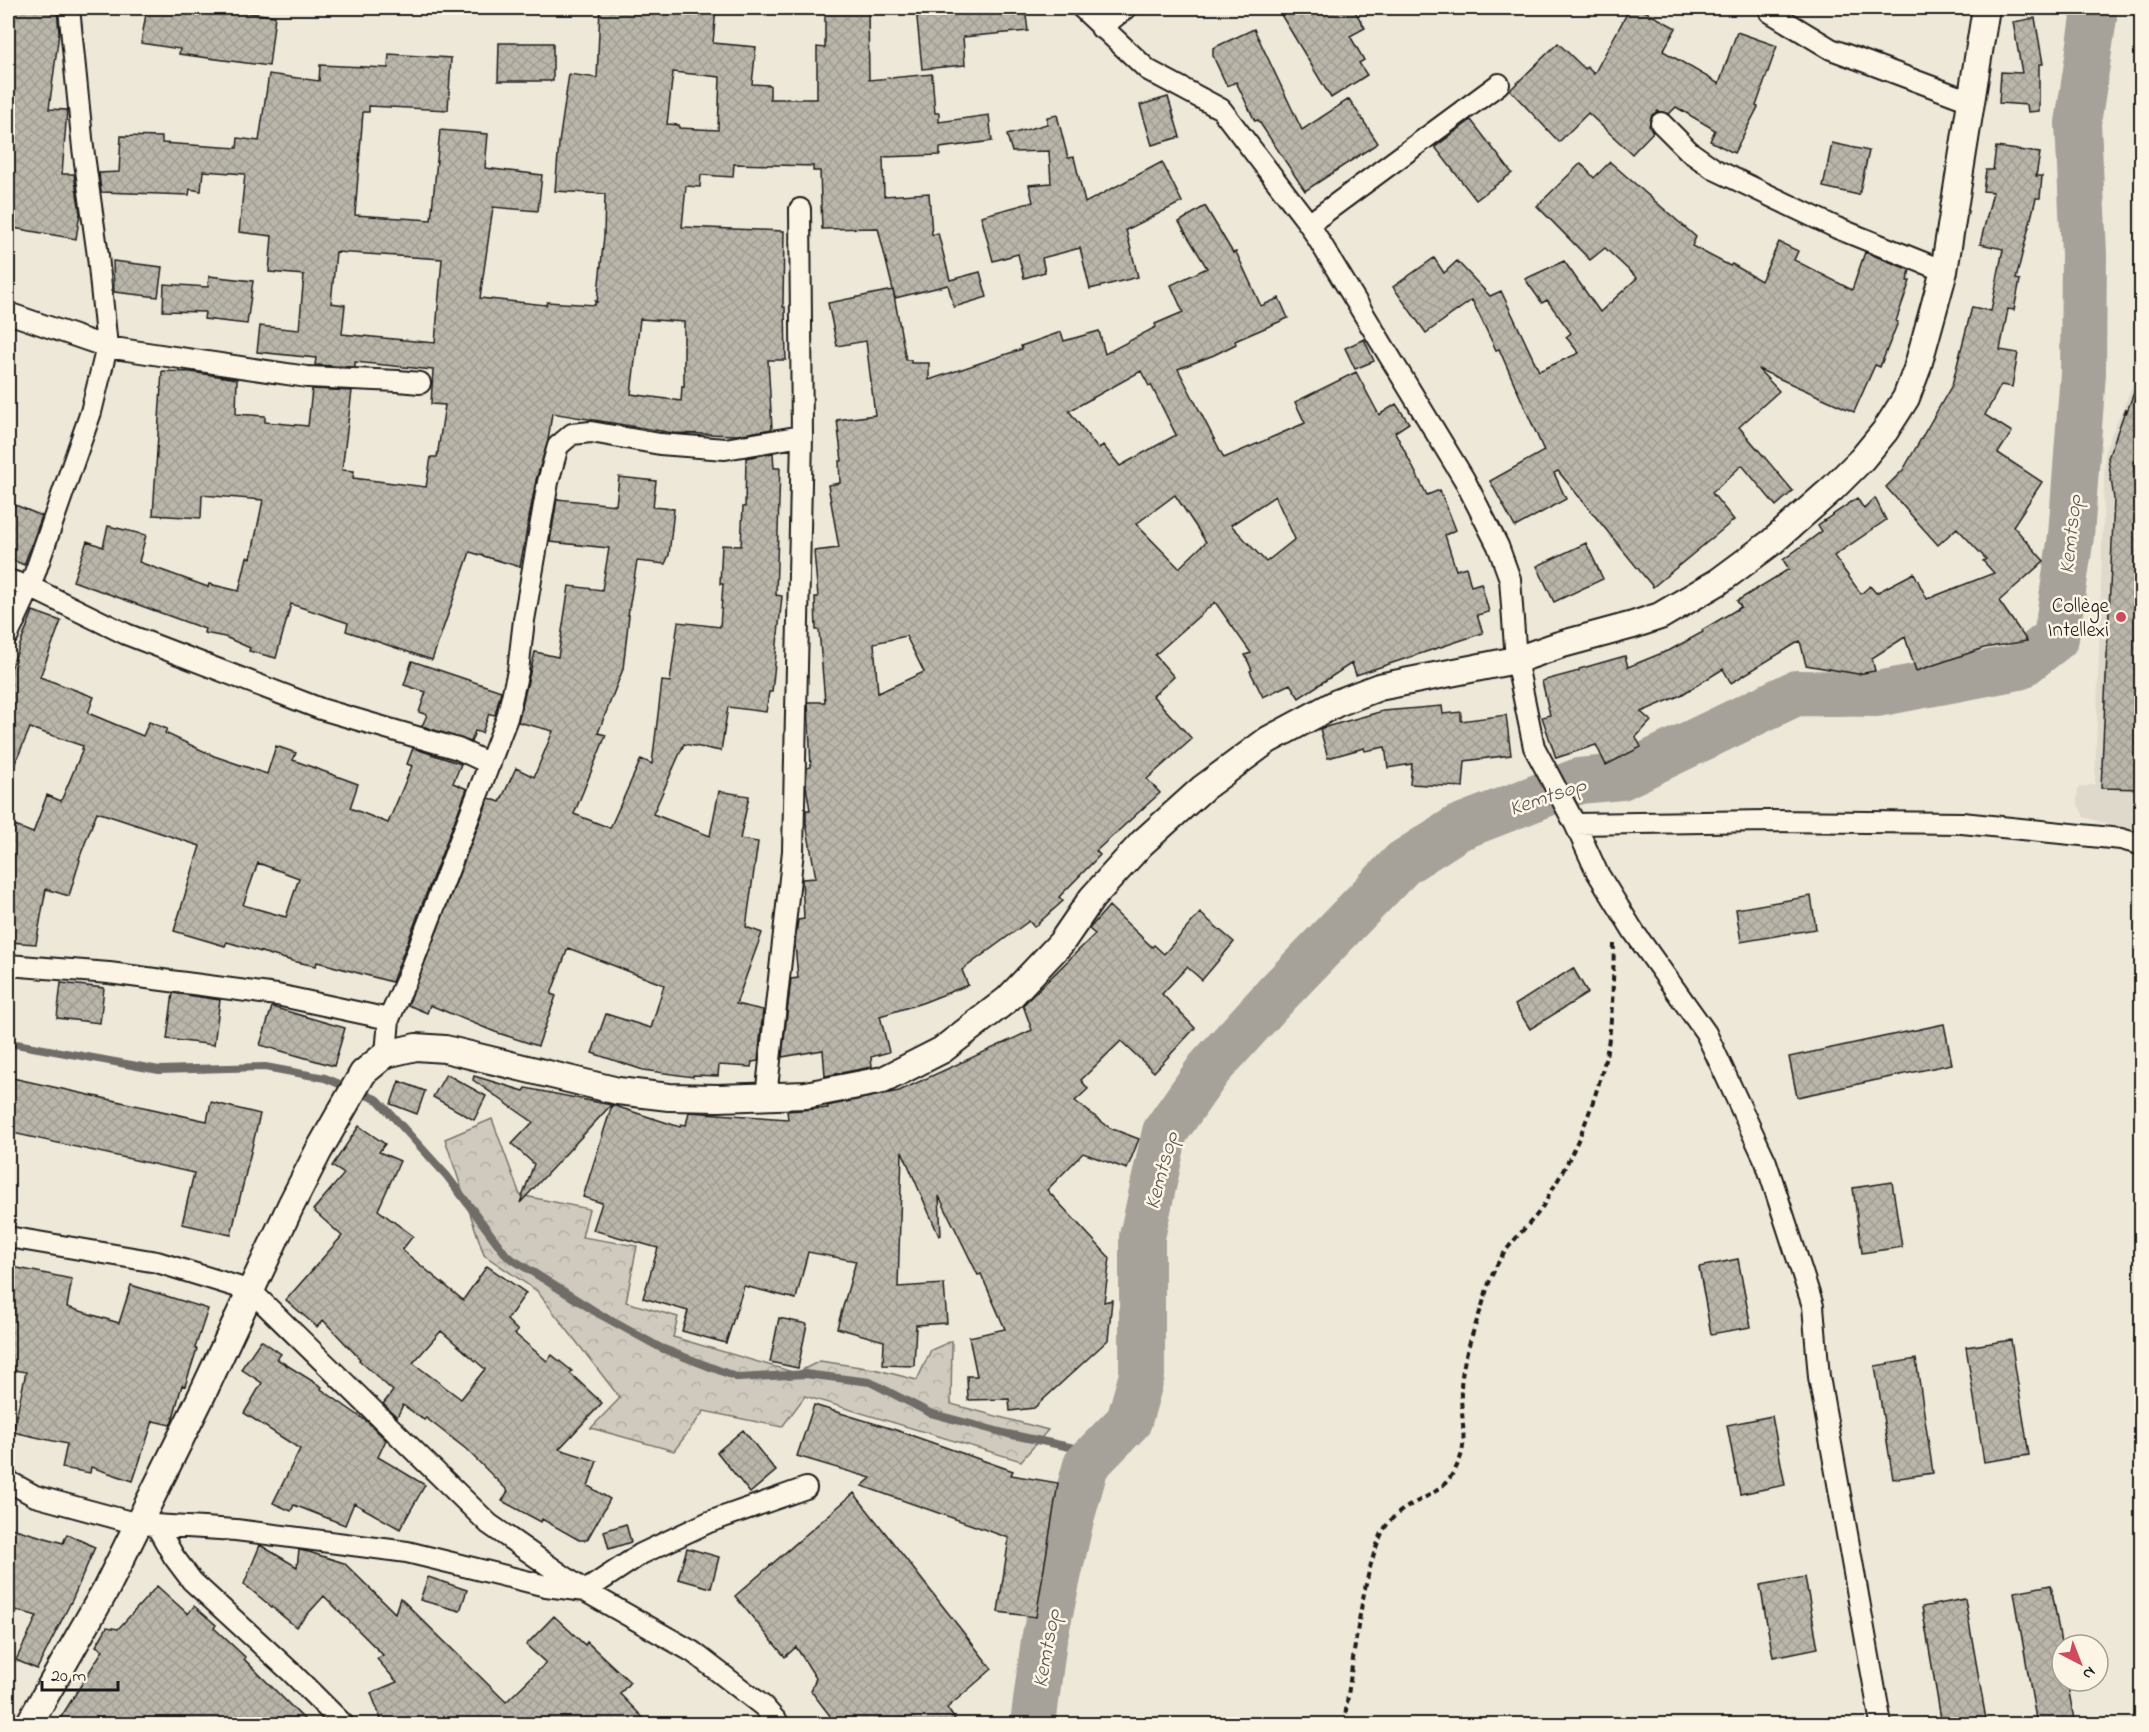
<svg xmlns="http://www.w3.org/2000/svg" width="2149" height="1732" viewBox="0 0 2149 1732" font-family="'Indie Flower',sans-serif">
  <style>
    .built { fill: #ded9cb }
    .forest { fill: url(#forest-crowns); stroke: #76736c; stroke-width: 1.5 }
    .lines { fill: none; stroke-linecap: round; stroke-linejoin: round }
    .stream { stroke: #6f6c67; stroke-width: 8 }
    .river { stroke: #a7a299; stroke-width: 46 }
    .building { fill: url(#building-cross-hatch); stroke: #1c1c1c; stroke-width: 1.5; fill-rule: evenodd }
    .minor-casing { stroke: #1c1c1c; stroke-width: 24 }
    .tertiary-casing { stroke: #1c1c1c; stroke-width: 30 }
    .path { stroke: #1c1c1c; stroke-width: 4; stroke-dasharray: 6 4.5; stroke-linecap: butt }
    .minor { stroke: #fcf5e5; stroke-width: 20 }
    .tertiary { stroke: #fcf5e5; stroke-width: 26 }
    .poi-dot { fill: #d1495b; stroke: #fcf5e5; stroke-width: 2 }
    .labels { text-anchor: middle; stroke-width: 5; stroke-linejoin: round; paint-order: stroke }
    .poi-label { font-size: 21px; fill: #1c1c1c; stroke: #fcf5e5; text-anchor: end }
    .water-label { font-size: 22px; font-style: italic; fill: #5b5854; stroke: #fcf5e5 }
  </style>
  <defs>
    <pattern id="forest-crowns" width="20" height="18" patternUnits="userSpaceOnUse" patternTransform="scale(1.5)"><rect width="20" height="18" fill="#cfcabd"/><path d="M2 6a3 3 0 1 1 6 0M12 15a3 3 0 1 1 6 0" fill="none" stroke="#b1ada2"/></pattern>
    <pattern id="building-cross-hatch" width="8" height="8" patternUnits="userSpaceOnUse" patternTransform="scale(1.5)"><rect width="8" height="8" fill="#bab6aa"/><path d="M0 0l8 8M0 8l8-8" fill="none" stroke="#9f9c92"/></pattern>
  </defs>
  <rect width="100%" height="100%" fill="#eee8d9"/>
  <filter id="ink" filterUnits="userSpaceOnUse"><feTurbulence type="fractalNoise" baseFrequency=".0167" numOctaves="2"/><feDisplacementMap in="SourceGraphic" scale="12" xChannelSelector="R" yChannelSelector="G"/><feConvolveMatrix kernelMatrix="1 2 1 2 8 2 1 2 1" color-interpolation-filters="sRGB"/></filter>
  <g filter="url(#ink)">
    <path class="built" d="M2141,365V834L2084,817L2077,802L2078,788L2095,784L2105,450Z"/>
    <path class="forest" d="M492,1119L520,1195L589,1209L582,1237L637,1246L626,1302L678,1317L673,1337L796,1373L820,1361L874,1369L917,1380L931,1350L952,1341L951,1404L1048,1430L1021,1461L805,1396L782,1427L704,1411L674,1451L591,1428L620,1398L537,1291L484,1255L445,1139Z"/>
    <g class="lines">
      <path class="stream" d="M8,1045L16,1044L159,1070L265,1067L325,1078L378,1100L447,1176L507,1256L601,1315L661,1348L739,1378L805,1374L870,1382L930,1413L1008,1434L1098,1453"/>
      <path class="river" d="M1033,1724L1044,1640L1071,1519L1086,1465L1129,1421L1142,1375V1237L1165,1132L1209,1069L1278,993L1403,863L1458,828L1579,781L1621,777L1796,693L1877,694L2019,667L2056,638L2071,536L2083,373L2084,254L2078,123L2094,18L2092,8"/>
    </g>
    <path class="building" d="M14,8H57L59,33L49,109L67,110L62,174H74L80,213L76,239L8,227V70L14,26H12Z
      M147,8H207L275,16L269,66L179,54L180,49L141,43Z
      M600,8H716L713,43L756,47L752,84L770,85V99H817V47L825,48V8H868L869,80L932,74L935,113H939V122L989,115L992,141L940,148V155L883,157L884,196L929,193L932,235L938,233L950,280L980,272L987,297L954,307L948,285L895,298L878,228L822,229L820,171H813V166L734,164L733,177L701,175L700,187L686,186L682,227L784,231L783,307H785L786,360H768L772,429L737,435L673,433L552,413L548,441L536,480L520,567L470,552L432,660L346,631L348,623L291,604L276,658L249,651L250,648L225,637L204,633L205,629L73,581L87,541L103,547L108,526L146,535L139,562L208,587L209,584L239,591L247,557L251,558L263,500L202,495L201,518L153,515L162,371L191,372L237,379L236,414L265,416V422L308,426L312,389L352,391L342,470L354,471L353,478L426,487L431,457H437L445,405L431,404L433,370L355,362V367L315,365L316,358L257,352L260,326L299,330L304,275L269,272L272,236L239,232L245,174L203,171L201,191L190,189L189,195L101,192L99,173L119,172L121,136L162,137V143L237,148L238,138L259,141L269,74L319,81L320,65L388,68L389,54L451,58L448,110L369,106V112H363L355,215L431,220L440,130L488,134L485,168L542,175L538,211L493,207L480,298L546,305L547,302L595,305V301L597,302L604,236L605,194L555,191L559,143L569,74L597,78ZM673,72L720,77L718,130L679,128V125L667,124ZM336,252L442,259L435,343L342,334L345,305L331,303ZM640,319L684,322V387L682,386L681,401L631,394Z
      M916,8H1025L1028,31L963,37L965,65L922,69Z
      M1277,8H1353L1365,28L1350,36L1364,60L1359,63L1367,75L1331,98Z
      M1630,8H1639L1676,28L1663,51L1719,84L1737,32L1777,46L1756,106L1758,107L1734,153L1710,141L1715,130L1676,107L1669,114L1658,111L1652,115L1649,126L1653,132L1632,154L1588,113L1559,142L1510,90L1558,43L1585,69L1587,67L1594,74Z
      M2035,18L2043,64H2039V111L2028,112L2027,105L1999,103L2001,72L2022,73L2013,22Z
      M1254,29L1302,130L1349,99L1378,143L1305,191L1258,120L1255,121L1236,82L1227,86L1213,56V48Z
      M499,43H553V81H498Z
      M1168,97L1180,137L1152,145L1140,105Z
      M1057,115L1068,158L1074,157L1085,203L1162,162L1182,202L1126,230L1138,277L1090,289L1080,248L1042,258L1045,272L1024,278L1018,254L993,261L981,216L1033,202L1029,185L1051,183L1049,151L1012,152L1007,135L1047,124V117Z
      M1471,120L1512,173L1476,200L1435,147Z
      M1832,143L1869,151L1859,195L1823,187Z
      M1996,147L2040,153L2036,176H2042L2040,198H2036L2016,279L2020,280L2014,310L2008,309L2000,350L2018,353L2012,387L2001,385L1985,415L2012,432L1998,453L2042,482L2013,526L2044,561L1999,601L2027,641L1984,648L1916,671L1905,637L1872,658L1875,671L1858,674L1806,665L1800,641L1731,683L1723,669L1681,695L1641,712L1651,721L1636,737L1641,747L1606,765L1596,745L1556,758L1542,717L1550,715L1542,681L1579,671V669L1625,656L1628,667L1672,649L1703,632L1702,630L1741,607L1737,601L1789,569L1783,560L1822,531L1818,525L1857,498L1864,509L1875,498L1886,520L1834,556L1861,594L1870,586L1876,593L1914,573L1927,599L1994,573L1983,561L1986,559L1957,528L1938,545L1886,487L1903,470L1952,385L1972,307L1991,311L2003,249L1980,244L1993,192L1983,191L1986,170H1993Z
      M1610,162L1696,237L1692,246L1730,266L1732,264L1761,281L1779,242L1798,251L1794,260L1852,290L1865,252L1910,270L1907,281H1910L1896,321L1898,322L1880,367L1875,365L1854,412L1758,369L1779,391L1739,427L1793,491L1776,506L1742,465L1712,493L1734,520L1653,587L1558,471L1554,473L1566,499L1515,527L1490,481L1544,451L1499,349L1496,350L1472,300L1426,333L1393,287L1434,258L1444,273L1457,261L1490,296L1501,291L1539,371L1579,353L1566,337L1571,333L1547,300L1542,303L1525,279L1564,261L1600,312L1637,278L1605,248L1590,260L1537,206L1581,163L1594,178Z
      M1205,206L1233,253L1236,252L1261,306L1279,298L1288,318L1235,341L1236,344L1214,355L1178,369L1224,458L1305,423L1295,402L1356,372L1379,415L1396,404L1409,423L1395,432L1427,495L1440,490L1456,530L1445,535L1456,570L1466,567L1471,586L1481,583L1489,612L1477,615L1483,633L1356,675L1352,663L1299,698L1290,684L1263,697L1250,671L1252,670L1245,655L1251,653L1215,602L1155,655L1174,677L1153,696L1192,739L1147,779L1160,793L1096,851L1100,855L1059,897L1063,901L1034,927L1029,921L962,970L968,985L922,1003L880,1016L889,1052L871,1057L872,1067L825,1076L823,1050L782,1057L791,979L798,978L795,944L798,920L804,919L802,879L816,878L806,823V810H810L806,786L807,768L811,767L808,702H825L819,630H816L815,597H818L814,551L839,548L828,485L840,483L839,461H842L837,420L875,415L866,341L837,346L828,303L893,290L906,360H911V363H929V380L1022,349L1021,346L1061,332L1064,341L1099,331L1105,354L1156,327L1155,324L1183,312L1171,285L1207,268L1179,222ZM1141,371L1149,386L1151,385L1176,435L1120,466L1103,445L1098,449L1069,411ZM1175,495L1206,542L1179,568L1136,524ZM1275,496L1295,539L1266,562L1231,525ZM906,636L924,672L878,693L874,643Z
      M113,261L162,267L158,297L114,292Z
      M209,276L253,281L247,324L204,319L205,312L163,311L164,284L208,287Z
      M1364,339L1374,361L1355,369L1345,348Z
      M2139,379L2142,380V464L2133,461L2139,511H2142V686L2139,727H2142V789L2101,788L2114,499L2108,458L2126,408V414Z
      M773,453L774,468H780L776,595L782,596L772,692H769L766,712L728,707L721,751L684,744L653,814L710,836L719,791L749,796L740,839L758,842L746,927L762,933L736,1004L763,1010L758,1061L752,1062L751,1067L719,1065L718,1076L693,1075V1077L643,1070L592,1053L606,1014L651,1028L664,985L568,948L551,994L556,996L538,1046L495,1032L430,1005L427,1013L408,1005L489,798L500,802L516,768L534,777L553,731L518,722L535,652L558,657L569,586L602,590L609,548L550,542L557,499L616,505L619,477L656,481L653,507L674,509L669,555L665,564L637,561L628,615H629L623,669L598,733L606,735L574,814L610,828L641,759L652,764L662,681L670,682L678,622L720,627L723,584H720L722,545L741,546L743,507H745L746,458Z
      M8,502L42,516L24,565L8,558Z
      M1586,543L1603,579L1554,602L1537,566Z
      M33,611L61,621L40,677L94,697L88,713L143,736L149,722L167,729L165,733L214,756L267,774L276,746L296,753L293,760L358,784L350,808L388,823L412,766L407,764L413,748L461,764L453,783L467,789L392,982L317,962L316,966L292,961L227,942L225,946L174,931L200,846L97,812L79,859L80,860L69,896L46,889L36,944L8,942V823L33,833L47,795L61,801L83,749H82L83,746L30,728L8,780V676ZM258,863L299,878L286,917L243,905Z
      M412,661L501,691L495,715L489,714L482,733L475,731L471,742L422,726L427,715L419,712L426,692L404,685Z
      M1442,706L1443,714L1461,712V721L1506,715L1511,755L1465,761L1463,787L1410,784L1412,764L1388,768L1385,747L1365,751L1364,748L1328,758L1320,729L1322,728L1383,711Z
      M1811,896L1816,929L1741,942L1736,909Z
      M1109,906L1152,947L1154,945L1164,954L1200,913L1234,942L1202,980L1187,967L1162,994L1195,1028L1154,1072L1121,1041L1081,1080L1088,1089L1075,1101L1110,1128L1139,1139L1127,1169L1083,1153L1047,1190L1110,1258L1104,1302L1112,1300L1108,1340L1034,1408L1010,1411L1009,1399L968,1400L967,1376H977L969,1337L1005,1329L981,1274L978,1275L939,1196L941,1235L939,1236L902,1151L898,1287L944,1284L947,1323L916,1325L914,1366L883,1365L884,1341L837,1328L856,1261L808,1252L796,1299L744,1286L726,1343L682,1331L688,1311L643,1298L658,1248L593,1230L602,1203L583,1197L612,1105L680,1127L681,1124L686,1125L689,1112L788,1119L787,1111L828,1108L827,1106L899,1091L1032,1030L1023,1005L1095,934L1089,929Z
      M1573,968L1588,993L1530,1029L1515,1005Z
      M61,983L104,988L100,1023L57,1018Z
      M173,993L220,1000L214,1045L167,1039Z
      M272,1007L345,1028L334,1066L260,1045Z
      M1944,1024L1952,1064L1797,1097L1789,1057Z
      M446,1074L486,1096L474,1120L433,1097Z
      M474,1076L524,1091L526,1088L611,1105L520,1203L534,1164L512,1144L533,1122L473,1080Z
      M8,1077L207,1121L211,1102L260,1114L231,1235L182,1224L194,1173L8,1132Z
      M399,1081L425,1091L417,1114L391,1104Z
      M359,1126L385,1144L379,1152L400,1161L378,1210L413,1236L402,1250L463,1300L487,1266L526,1293L507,1320L518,1331L515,1334L547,1361L552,1355L572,1371L570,1373L602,1403L559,1449L597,1461L588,1486L610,1499L587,1540H579L542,1519L541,1522L502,1501L508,1491L466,1449L426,1418L424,1420L403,1405L397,1417L383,1404L393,1391L359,1360L360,1359L323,1320L317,1327L286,1300L342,1236L313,1210L344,1174L332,1166ZM441,1331L485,1369L461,1399L413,1363Z
      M1892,1182L1902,1247L1862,1253L1853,1188Z
      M1738,1259L1751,1327L1711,1334L1699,1267Z
      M8,1266L72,1279L67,1307L119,1323L131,1285L208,1309L195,1348L197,1349L185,1386L182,1385L172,1422L170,1425L153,1421L133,1481L91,1467L90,1473L62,1468L67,1444L13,1432L26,1372L8,1369Z
      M779,1318L807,1324L798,1368L770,1362Z
      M261,1340L281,1354L277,1359L322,1387L321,1389L369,1423L386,1440L378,1457L425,1485L400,1529L354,1503L345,1525L294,1505L291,1511L273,1503L300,1449L244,1413L262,1383L241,1369Z
      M2011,1340L2029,1455L1984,1462L1966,1347Z
      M1916,1359L1933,1473L1893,1479L1875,1366Z
      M814,1405L896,1430L1013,1471L1011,1475L1058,1483L1036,1617L998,1612L1009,1538L862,1486L871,1478L797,1456Z
      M1772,1416L1785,1485L1740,1494L1727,1425Z
      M743,1430L776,1471L750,1493L717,1452Z
      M854,1493L992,1669L947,1708L959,1725H837L811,1691L816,1678L796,1647L785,1657L735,1596Z
      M626,1524L631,1542L609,1549L604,1531Z
      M8,1527L63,1543L67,1534L95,1547L73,1598L37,1669L16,1660L37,1616L8,1608V1588L13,1568L8,1567Z
      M260,1545L297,1567L299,1550L309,1552L344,1563L395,1613L400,1598L506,1702L546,1663L526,1645L554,1616L585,1645L587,1642L630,1682L620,1694L650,1725H383L371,1693L397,1682L377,1659L383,1655L324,1596L296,1627L244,1584Z
      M687,1548L719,1557L711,1588L678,1579Z
      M428,1577L467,1590L460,1611L420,1600Z
      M1805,1577L1818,1648L1773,1657L1760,1585Z
      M2051,1585L2062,1649V1681H2067L2075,1725H2037L2014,1592Z
      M157,1586L188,1614L194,1606L216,1625L214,1628L245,1657L244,1659L310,1725H56L103,1650L96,1646L107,1627L118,1629Z
      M1965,1599L1987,1725H1942L1922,1607Z"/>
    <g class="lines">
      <g class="minor-casing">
        <path id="minor" d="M1082,8L1148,70L1221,109L1309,224L1464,479L1498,546L1510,579L1516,660L1534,747L1575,824L1767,821L1962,823L2121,839L2142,845
          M1770,12L1831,49L1970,101
          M1101,28L1126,8
          M1661,123L1690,152L1714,169L1837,228L1944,271
          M1309,224L1499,84
          M8,313L107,347L307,377L398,381L420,383
          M8,580L30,587L126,634L321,709L458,749L490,764
          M8,635L30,587L91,412L107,347L98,256L83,148L69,8
          M1575,824L1597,872L1634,932L1706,1033L1766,1162L1813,1306L1819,1377L1881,1724
          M8,965L109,973L277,995L389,1019
          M386,1054L389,1019L407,978L507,718L518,671L524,620L548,482L558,446L572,434L591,432L660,444L725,449L802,436
          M766,1097L793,851L802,436L800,209
          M8,1237L157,1262L251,1291L489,1524L585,1591L693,1652L763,1706L779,1724
          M8,1481L35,1496L138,1524L236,1530L407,1552L546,1586L585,1591L641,1554L709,1522L806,1488
          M156,1525L174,1557L192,1581L291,1672L343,1724"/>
      </g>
      <g class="tertiary-casing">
        <path id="tertiary" d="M29,1724L106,1589L200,1399L291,1205L318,1152L363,1073L386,1054L416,1047L445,1049L618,1091L669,1097L718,1098L806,1095L883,1080L942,1050L1008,999L1061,943L1092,898L1142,843L1203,788L1268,740L1337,703L1379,687L1516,660L1559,645L1633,625L1660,616L1718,582L1772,542L1832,489L1862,459L1885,431L1906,398L1917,369L1944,271L1986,8"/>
      </g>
      <path class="path" d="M1344,1724C1351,1680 1363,1553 1389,1522C1415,1493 1445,1502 1461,1456C1467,1438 1460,1408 1461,1388C1462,1361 1472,1335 1481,1309C1485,1297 1488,1283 1494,1271C1503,1250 1520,1234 1535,1217C1542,1209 1547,1199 1552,1190C1577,1149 1595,1103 1606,1056C1613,1023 1613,977 1614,943"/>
      <use href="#minor" class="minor"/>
      <use href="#tertiary" class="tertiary"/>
    </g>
  </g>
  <circle class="poi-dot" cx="2121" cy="617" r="6"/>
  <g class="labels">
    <g class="poi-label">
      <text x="2109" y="612">Collège<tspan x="2109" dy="24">Intellexi</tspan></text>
    </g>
    <g class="water-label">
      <text transform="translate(2069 534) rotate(-84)" y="8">Kemtsop</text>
      <text transform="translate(1547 795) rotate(-19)" y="8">Kemtsop</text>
      <text transform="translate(1160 1170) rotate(-75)" y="8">Kemtsop</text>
      <text transform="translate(1045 1648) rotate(-80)" y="8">Kemtsop</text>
    </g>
  </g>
  <rect width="2149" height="1732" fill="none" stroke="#fcf5e5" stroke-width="30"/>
  <rect x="15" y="15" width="2119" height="1702" fill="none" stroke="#1c1c1c" stroke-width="2" filter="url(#ink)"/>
  <g transform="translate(2080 1663) rotate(138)"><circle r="28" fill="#fcf5e5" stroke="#a29e95" stroke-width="1.5"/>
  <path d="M0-4.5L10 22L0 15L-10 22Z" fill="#d1495b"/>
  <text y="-9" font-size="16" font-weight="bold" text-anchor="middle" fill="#1c1c1c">N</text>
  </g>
  <path d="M42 1681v9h76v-9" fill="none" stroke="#1c1c1c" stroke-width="3"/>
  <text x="51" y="1681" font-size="18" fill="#1c1c1c" stroke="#fcf5e5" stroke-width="4.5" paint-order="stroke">20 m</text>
</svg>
